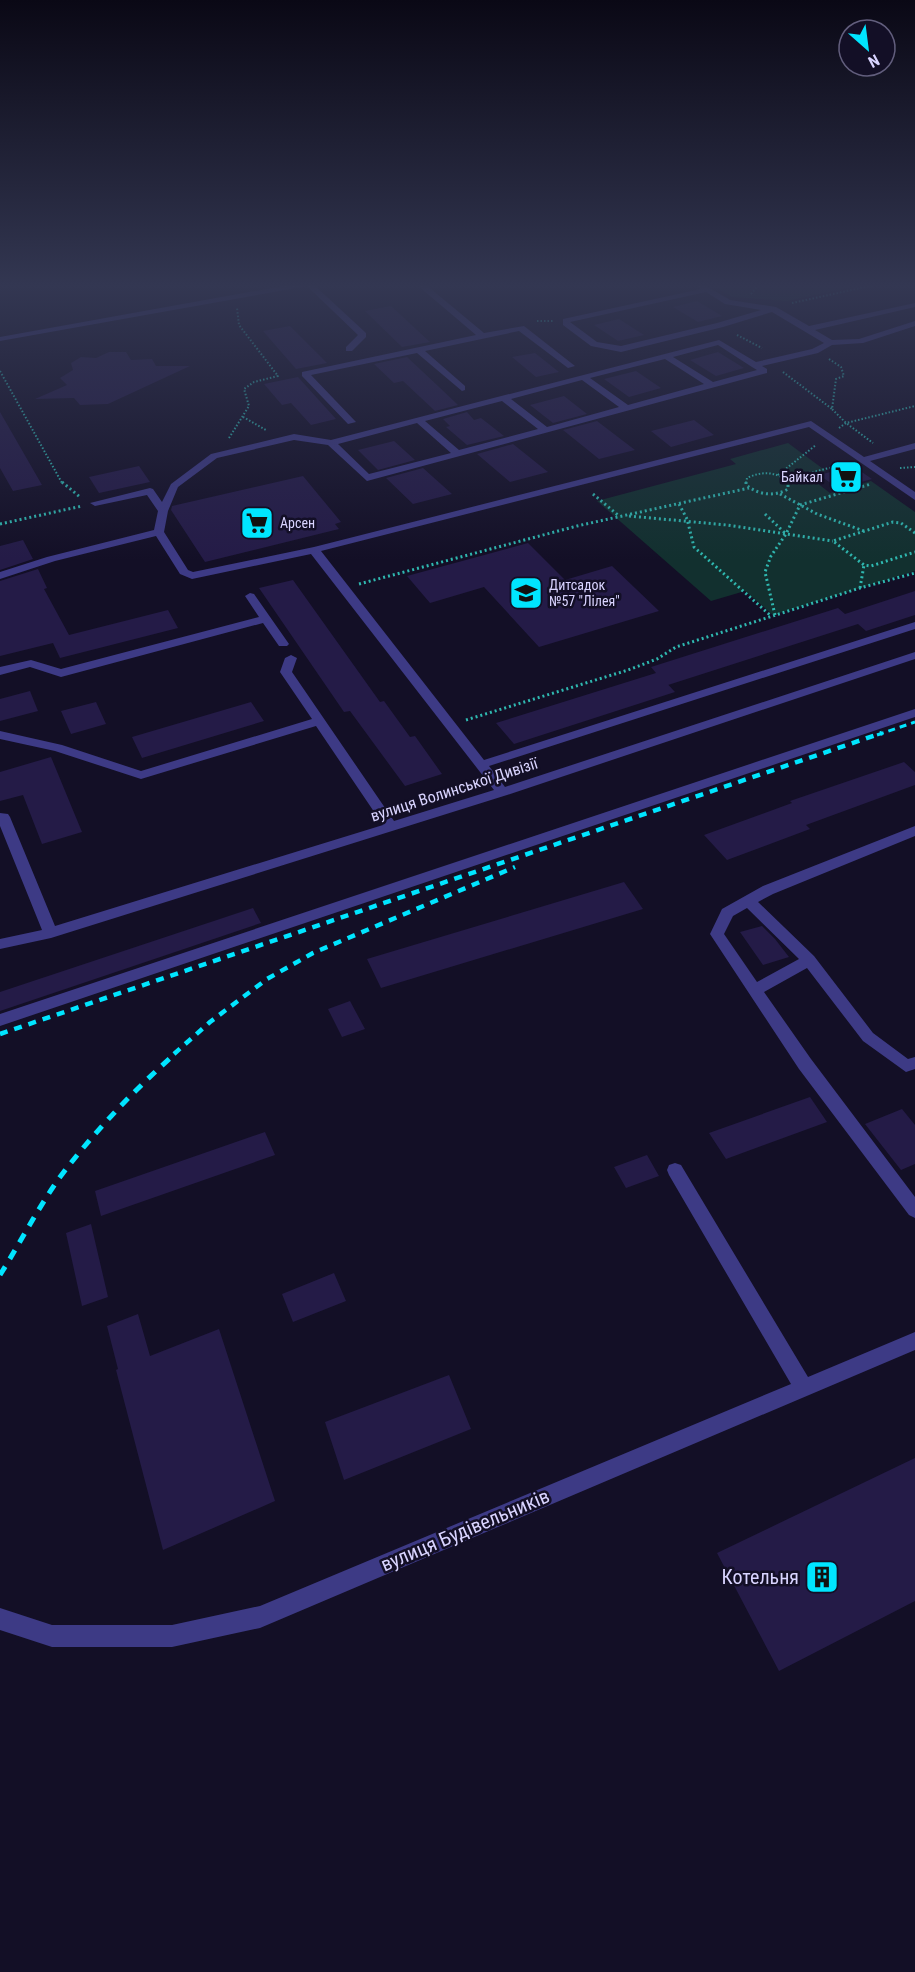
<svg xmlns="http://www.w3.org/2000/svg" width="915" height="1972" viewBox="0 0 915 1972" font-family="'Roboto Condensed',sans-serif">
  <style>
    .green { fill: #12302f }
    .building { fill: #241b47 }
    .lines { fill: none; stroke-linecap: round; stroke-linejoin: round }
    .path-far1 { stroke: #2fb8b0; stroke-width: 2; stroke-dasharray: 1.5 2; stroke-linecap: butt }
    .path { stroke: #2fb8b0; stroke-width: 3; stroke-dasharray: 2 3; stroke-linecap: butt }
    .minor { fill: #3d3a85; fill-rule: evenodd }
    .rail-far2 { stroke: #00e5ff; stroke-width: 3; stroke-dasharray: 7 5; stroke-linecap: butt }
    .rail-far1 { stroke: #00e5ff; stroke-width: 4.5; stroke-dasharray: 8 7; stroke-linecap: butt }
    .rail { stroke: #00e5ff; stroke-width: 5; stroke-dasharray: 10 9; stroke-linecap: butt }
    .labels { text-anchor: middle; stroke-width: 5; stroke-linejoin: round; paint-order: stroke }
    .far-poi-label { font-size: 14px; fill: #d9d4ff; stroke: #130f26; text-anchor: start }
    .street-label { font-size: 16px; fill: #d9d4ff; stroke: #130f26 }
    .near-street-label { font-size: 20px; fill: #d9d4ff; stroke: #130f26 }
    .near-poi-label { font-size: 20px; fill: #d9d4ff; stroke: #130f26; text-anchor: end }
  </style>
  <rect width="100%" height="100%" fill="#130f26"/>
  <path class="green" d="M711,284H866L787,301L732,297Z
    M788,443L826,471L808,476L830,493L871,481L915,512V571L773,615L745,591L711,601L597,501L736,464L730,459Z"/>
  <path class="building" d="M697,301L722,316L698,322L673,307Z
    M391,306L430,342L402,347L365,311Z
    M619,319L644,335L618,341L594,325Z
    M290,326L327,363L296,369L263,331Z
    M109,352H126L131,360L152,359L156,366H190L108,404L80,405L74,398L35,399L67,385L60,378L73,370L71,363L81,357L96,358Z
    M718,352L744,368L716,376L690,360Z
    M535,353L559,372L536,377L512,357Z
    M407,357L438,386L458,405L435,411L403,381L394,383L374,364Z
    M636,371L661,388L629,397L604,379Z
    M298,377L336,419L311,425L291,403L282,405L264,384Z
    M564,396L587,414L553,423L530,405Z
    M0,412L42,485L13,491L0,468Z
    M467,412L474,420L481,418L504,436L467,445L446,427L450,426L443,419Z
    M694,420L714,435L671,447L651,431Z
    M597,421L635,450L599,459L563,430Z
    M394,441L415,460L378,470L358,450Z
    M513,444L548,472L510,482L477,454Z
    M139,466L150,482L99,493L89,477Z
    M853,466L872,479L838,488L819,475Z
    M423,468L452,494L413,504L386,478Z
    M303,476L341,522L335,524L339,529L205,562L171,510L172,506Z
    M23,540L33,559L0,570V546Z
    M528,543L565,580L612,566L659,611L539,647L484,587L430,603L407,576Z
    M38,569L47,588L44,589L69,635L168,610L178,628L60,658L53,643L0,656V581Z
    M293,580L380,702L384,701L410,737L415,736L442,774L405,786L350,711L344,712L259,588Z
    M915,591V615L866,631L858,624L668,685L662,678L675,692L514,744L496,723L656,673L651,667L838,608L845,614Z
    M30,691L38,711L0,721V699Z
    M96,702L106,724L71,734L61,711Z
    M251,702L264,721L142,758L132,737Z
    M51,757L82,832L42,844L23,795L0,801V772Z
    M904,762L915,772V785L806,825L810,829L727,860L704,835L792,803L790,801Z
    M624,882L643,909L381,988L367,959Z
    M253,908L261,923L0,1011V992Z
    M762,926L775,939L789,957L763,965L740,932Z
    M350,1001L365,1029L342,1037L328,1009Z
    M810,1097L827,1122L726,1159L709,1133Z
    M902,1109L915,1125V1164L901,1170L865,1124Z
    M265,1132L275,1155L101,1216L95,1191Z
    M647,1155L659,1176L626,1188L614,1167Z
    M91,1224L108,1297L82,1306L66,1233Z
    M334,1273L346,1301L293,1322L282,1294Z
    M138,1314L150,1356L219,1329L275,1501L163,1550L116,1370L118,1369L107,1326Z
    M449,1375L471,1429L344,1480L325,1422Z
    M915,1458V1601L779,1671L717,1553Z"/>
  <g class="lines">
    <path class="path-far1" d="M751,294L759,284
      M792,303L879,284
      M537,321H553
      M737,335L762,348
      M829,359L841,367L844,376L836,379L832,409L846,423L873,443
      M0,371L62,483
      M783,372L832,409
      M243,417L266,430
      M839,428L846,423L915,406
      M229,438L249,406L244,389L254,382L278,376L239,325L237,308
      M900,468L915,467
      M778,475L816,445
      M785,479L845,464
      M746,483L747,478C761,471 778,471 788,483"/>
    <path class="path" d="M62,482L80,497
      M746,482V485C759,495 774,497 788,489V482
      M593,494L619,516
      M780,494L817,514L864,531
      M679,504L687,519L694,547L771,616
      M765,514L785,533
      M629,516L727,525L833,541
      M0,524L82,506
      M915,533L901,523L893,522L833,541L864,565L871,566L915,552
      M359,584L577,526L749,488
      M860,588L864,565
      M775,615L765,572L771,556L786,534L800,505L871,484
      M466,720L628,670L657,659L676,647L860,588L915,573"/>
    <path class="minor" d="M294,284H313L366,333V337L352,351H346V347L358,335L307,286L0,341V337Z
      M416,284H425L484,333L524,326L575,366L568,368L519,331L425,351L465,386V390L462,391L417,353L311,375L356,422L348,424L302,376V372L476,335Z
      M694,284H703L730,300L776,307L809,326L915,303V307L815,330L832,340L859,339L915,321V326L863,343L832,345L818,353L762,366L767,369V373L367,481L328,445L294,440L217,458L178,487L168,511L164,532L188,570L193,572L314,547L811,421L864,457L915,443V449L870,461L915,492V500L809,427L321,551L484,760L915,622V629L489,766L505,787L915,652V659L507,795L51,938L0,949V939L42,930L0,826V813L8,814L10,817L55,926L383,825L316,726L141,779L55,751L0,739V731L62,745L141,771L312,719L280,672L285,658L291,655L297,658L292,672L394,821L494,790L311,554L192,579L180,574L156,536L55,561L0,579V572L47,557L154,530L158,511L147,495L95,506L90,503L150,488L153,489L162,502L171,484L211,454L294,434L331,440L719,340L756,362L812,349L824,343L772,312L723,327L621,352L591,346L563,325V319L701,289ZM706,292L725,304L761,310L717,323L621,346L597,342L570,322ZM718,345L752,367L757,370L713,382L673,357ZM665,359L704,384L628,405L590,378ZM582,380L619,407L547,427L511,399ZM502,401L538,429L459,450L425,421ZM417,423L451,453L369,474L338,444Z
      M250,593L254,594L289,644L287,646H279L263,623L61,677L30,667L0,675V667L31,660L61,669L259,617L245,596Z
      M915,709V717L0,1026V1014Z
      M915,826V836L773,894L758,902L814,956L873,1033L908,1059L915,1057V1069L906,1072L863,1041L807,968L764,992L811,1059L915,1197V1218L909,1215L799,1069L710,934L722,909L763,886ZM747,908L799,959L757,982L724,934L733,916Z
      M675,1163L681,1165L808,1377L915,1332V1350L260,1628L172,1647H52L0,1630V1608L52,1625H172L260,1606L791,1384L669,1175L667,1170L669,1165Z"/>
    <path class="rail-far2" d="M877,735L915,722"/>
    <path class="rail-far1" d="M0,1034L882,733
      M174,1054L210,1022L267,979L313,953L515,867"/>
    <path class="rail" d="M0,1275C20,1243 38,1208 60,1177C94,1132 134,1090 176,1053"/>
  </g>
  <linearGradient id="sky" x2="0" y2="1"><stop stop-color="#0a0815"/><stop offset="0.51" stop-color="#333752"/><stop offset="1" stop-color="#333752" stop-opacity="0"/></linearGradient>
  <rect width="915" height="560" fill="url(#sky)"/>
  <defs>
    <g id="supermarket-square" transform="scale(1.725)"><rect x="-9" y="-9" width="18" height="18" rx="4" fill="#00e5ff" stroke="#130f26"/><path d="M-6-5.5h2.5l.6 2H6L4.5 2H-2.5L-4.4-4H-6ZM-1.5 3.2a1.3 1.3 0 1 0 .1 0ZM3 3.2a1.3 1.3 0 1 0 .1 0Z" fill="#111"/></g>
    <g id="school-square" transform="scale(1.725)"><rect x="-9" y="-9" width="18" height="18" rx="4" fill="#00e5ff" stroke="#130f26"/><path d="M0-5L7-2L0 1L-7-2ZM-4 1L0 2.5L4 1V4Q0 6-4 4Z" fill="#111"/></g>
    <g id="building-square" transform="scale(1.725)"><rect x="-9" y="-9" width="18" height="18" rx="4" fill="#00e5ff" stroke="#130f26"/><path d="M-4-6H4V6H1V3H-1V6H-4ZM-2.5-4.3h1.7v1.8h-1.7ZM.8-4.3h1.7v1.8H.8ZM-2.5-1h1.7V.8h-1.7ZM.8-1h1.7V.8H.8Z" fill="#111"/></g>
  </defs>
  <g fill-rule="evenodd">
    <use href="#supermarket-square" x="846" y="477"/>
    <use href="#supermarket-square" x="257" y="523"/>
    <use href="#school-square" x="526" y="593"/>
    <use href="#building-square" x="822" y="1577"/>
  </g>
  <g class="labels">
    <g class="far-poi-label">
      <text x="823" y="482" text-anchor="end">Байкал</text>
      <text x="280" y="528">Арсен</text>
      <text x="549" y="590">Дитсадок<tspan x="549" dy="16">№57 "Лілея"</tspan></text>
    </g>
    <g class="street-label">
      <text transform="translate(454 789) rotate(-18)" y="6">вулиця Волинської Дивізії</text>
    </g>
    <g class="near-street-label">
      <text transform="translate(465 1530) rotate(-23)" y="7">вулиця Будівельників</text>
    </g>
    <g class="near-poi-label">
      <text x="799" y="1584">Котельня</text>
    </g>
  </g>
  <g transform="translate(867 48) rotate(152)"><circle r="28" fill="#130f26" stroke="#625e7d" stroke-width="1.5"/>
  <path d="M0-4.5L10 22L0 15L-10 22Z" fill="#00e5ff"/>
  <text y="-9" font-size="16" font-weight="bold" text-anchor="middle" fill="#d9d4ff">N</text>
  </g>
</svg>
